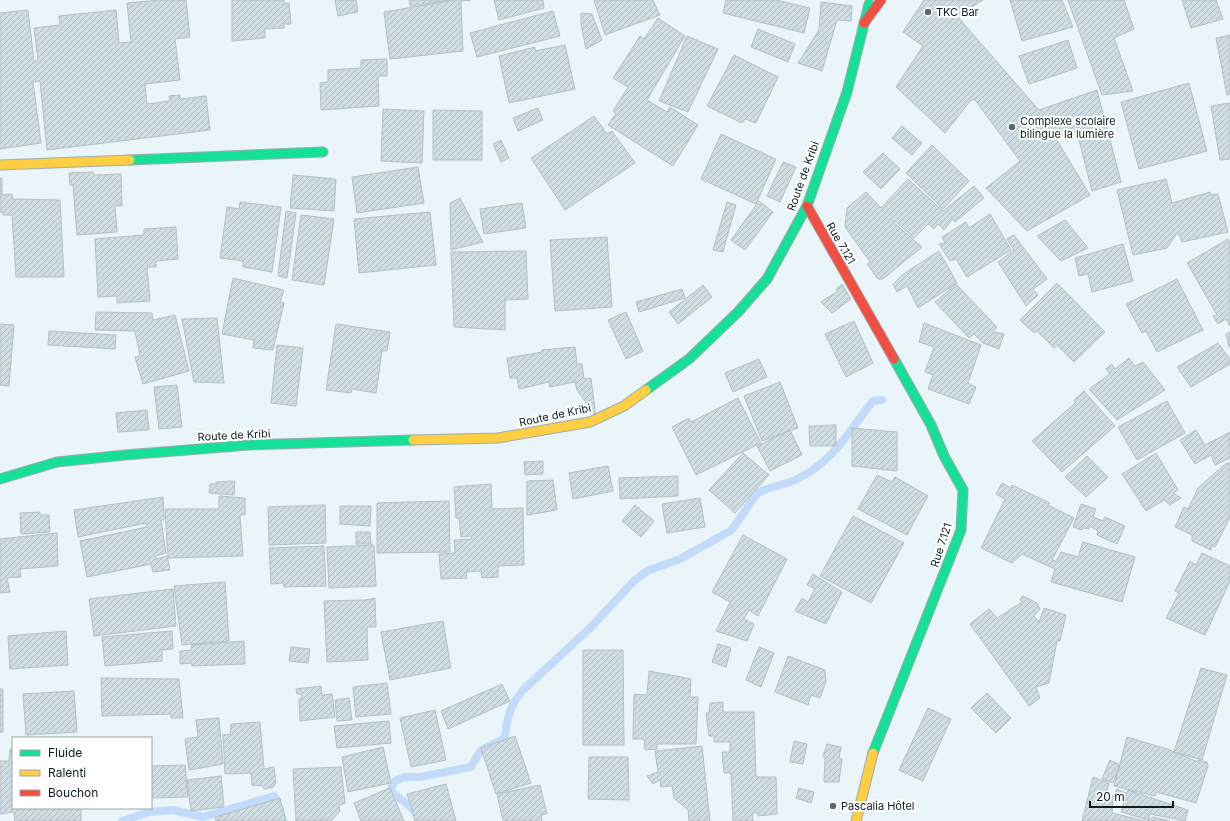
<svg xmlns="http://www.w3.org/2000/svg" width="1230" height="821" viewBox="0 0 1230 821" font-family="Inter,sans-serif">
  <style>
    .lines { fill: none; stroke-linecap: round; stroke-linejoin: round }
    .stream { stroke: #c2dbfb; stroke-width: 8 }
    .building { fill: url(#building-hatch); stroke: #b4bfc3 }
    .fast-casing { stroke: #9eaaac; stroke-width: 11 }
    .slow-casing { stroke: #9eaaac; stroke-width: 11 }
    .jam-casing { stroke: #9eaaac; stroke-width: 11 }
    .fast { stroke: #16e098; stroke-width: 9 }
    .slow { stroke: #ffcf43; stroke-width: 9 }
    .jam { stroke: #f24e42; stroke-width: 9 }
    .poi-dot { fill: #5b686b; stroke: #fff; stroke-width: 1.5 }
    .labels { text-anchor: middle; stroke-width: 4; stroke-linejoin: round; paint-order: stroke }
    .poi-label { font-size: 11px; fill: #0e1c1f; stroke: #fff; text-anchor: start }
    .street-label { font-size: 11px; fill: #0e1c1f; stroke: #fff }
  </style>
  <defs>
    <pattern id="building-hatch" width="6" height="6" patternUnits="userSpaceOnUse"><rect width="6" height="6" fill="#cfdce2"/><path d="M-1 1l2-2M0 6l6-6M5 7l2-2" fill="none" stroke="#b1bcc1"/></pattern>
  </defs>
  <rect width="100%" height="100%" fill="#e9f5f8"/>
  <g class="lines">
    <path class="stream" d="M122,821L149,812L173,810L203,817L274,796L277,801L283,821
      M422,821L412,808L390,791L395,781L405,777H420L471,767L481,750L505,738C506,720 510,705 522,691L590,628L634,581L647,571L680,559L730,531C740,522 751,497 760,492C771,486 786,485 797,479C832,462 846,436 869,406L873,401L882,400"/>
  </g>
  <path class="building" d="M160,0H186L190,37L175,39L180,80L145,84L147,104L170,101L169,96L180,95V99L206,96L210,130L47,150L40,81L33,82L41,143L0,149V13L28,10L34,61H38L34,28L60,25L59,16L116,10L119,43L131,42L127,3Z
    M232,0H284V4L289,3L291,24H284V28L265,29V38L232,41Z
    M335,0H356L358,12L338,16Z
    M409,0H451L410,6Z
    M455,0H471L461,1L463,51L390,59L384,12Z
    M494,0H543L544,8L499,20Z
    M594,0H653L660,15L605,35Z
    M726,0H776L810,8L804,33L723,13Z
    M924,0H983L957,16L1039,110L1097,90L1121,182L1092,191L1077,132L1055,137L1090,195L1027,231L986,188L1020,161L975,100H971L945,133L896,87L923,46L903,32Z
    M1010,0H1062L1073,27L1022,41Z
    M1068,0H1124L1134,29L1114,38L1133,91L1102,95Z
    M1182,0H1216L1223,19L1191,28Z
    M821,2L852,6L851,21L837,20L822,71L798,63L819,30Z
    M553,11L560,36L477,57L470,33Z
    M581,13L592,14L602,40L586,49L581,24Z
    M658,18L685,36L647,100L667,112L670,107L698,125L673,166L608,125L616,113L613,111L628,87L613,78L640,36L644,39Z
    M758,29L795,44L788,62L751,47Z
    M1230,35V94L1227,95L1216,38Z
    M687,36L718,49L688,112L659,101Z
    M1068,40L1077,68L1029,84L1019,56Z
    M565,45L575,89L509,103L499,56L535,47V51Z
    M734,55L778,77L756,123L745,119L742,123L707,106Z
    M387,59V76H378L379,106L321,110L320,83L328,82V70L361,68V60Z
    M1189,83L1207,151L1139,169L1121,102Z
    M1230,103V159L1220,160L1211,106Z
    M538,108L543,120L518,131L513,118Z
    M383,109L424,111L422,163L381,161Z
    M433,110L482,111V160H433Z
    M594,116L607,134L612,131L635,163L565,210L531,158Z
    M902,126L922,143L912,155L892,138Z
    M721,134L776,159L756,204L701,179Z
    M501,140L509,158L501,162L493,144Z
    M932,145L969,181L943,209L906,173Z
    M883,153L900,169L881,189L863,172Z
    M783,162L796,167L780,202L767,196Z
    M418,167L424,203L357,213L352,177Z
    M93,172L94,175L121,174L122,206H115L117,232L77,235L73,185H70L69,173Z
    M293,175L336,179L334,211L290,208Z
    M0,178H2V195L12,194L13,199L60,200L64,277H16L12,215H3V212H0Z
    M908,179L943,211L974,186L984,198L955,222L953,219L944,230L938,224L934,229L928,224L914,238L895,221L893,222L922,247L883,279H878L867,264L870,262L845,227L847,208L866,192L881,208Z
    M1166,179L1172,203L1210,192L1211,195L1218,194L1228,232L1182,242L1178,232L1167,248L1133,255L1117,190Z
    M460,198L483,242L451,250L450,203Z
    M759,201L773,212L745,250L731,240Z
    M240,202L281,207L272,272L243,267V261L220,258L227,207L239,209Z
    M727,202L736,205L723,252L713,250Z
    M522,203L526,228L484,234L480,209Z
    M286,211L296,213L287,278L278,276Z
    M430,212L436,265L359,273L354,219Z
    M990,214L1011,250L967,277L956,259L950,261L939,244L945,243L942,237L966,222L969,228Z
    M301,215L334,219L324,285L292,280Z
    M1065,220L1088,248L1061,261L1037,236Z
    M176,227L178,259L156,261V267H147L150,301L117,303V296L98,297L95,239L144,235V229Z
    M1014,235L1047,279L1033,289L1038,295L1026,306L998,262L1014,250L1007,239Z
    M607,237L612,307L555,311L550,240Z
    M1228,239L1230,243V326L1226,319L1218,324L1213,316L1217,315L1187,263Z
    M1123,244L1133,281L1092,292L1088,274L1079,276L1075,258Z
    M526,251L528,299L505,300V330L454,327L451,252Z
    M939,251L957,283L918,308L907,286L897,292L893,284L902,275Z
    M233,278L284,290L280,302L284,303L273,350L253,348L254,340L222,334Z
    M1177,279L1203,330L1157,352L1146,331L1142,333L1126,304Z
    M1057,283L1105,332L1074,362L1057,345L1054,348L1037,331L1034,333L1020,320Z
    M842,284L851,299L832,313L821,302L838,291L836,289Z
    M956,284L997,327L993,332L1004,334L999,349L983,343L974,334L969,338L935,302Z
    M703,285L712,297L678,324L669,312Z
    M682,289L685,298L639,312L636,302Z
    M96,312L152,313L153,320L175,315L189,371L143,384L135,357L140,356L135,331L95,330Z
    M626,312L643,351L626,359L608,320Z
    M217,318L224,383L194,382L182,319Z
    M854,321L873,363L846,377L825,334Z
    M924,323L981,345L968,383L976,387L969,404L928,389L933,375L925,372L934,347L919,342Z
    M0,324L14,325L9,386L0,385Z
    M336,324L390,332L387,351H382L376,393L352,389L351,393L326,390Z
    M49,331L116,335L115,349L48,345Z
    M1230,332V347H1229L1226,334Z
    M1218,343L1230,359V364L1191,387L1177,367Z
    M277,345L303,348L296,406L271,403Z
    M575,347L577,364H582L584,379L591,378L596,417L577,390L575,382L550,387L549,382L519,389L517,378H510L507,358L542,352V350Z
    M1129,358L1135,366L1143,362L1165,390L1117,420L1089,389L1110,374L1106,369L1112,364L1115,369Z
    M759,359L767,377L733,392L725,373Z
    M780,382L798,428L762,441L744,396Z
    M177,385L182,427L159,429L154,387Z
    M1084,391L1115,426L1062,472L1032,441L1075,403L1074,400Z
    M738,398L761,443L696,475L672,427L689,418L691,422Z
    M1167,401L1185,433L1137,460L1118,427Z
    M147,410L149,430L118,432L116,413Z
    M836,425V446H810L809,426Z
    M852,428L897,432V471L852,466Z
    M790,430L802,455L770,471L757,446Z
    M1196,430L1205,445L1230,432V458L1215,465L1211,455L1195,464L1180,440Z
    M743,453L769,475L735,513L709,490Z
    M1156,453L1178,490L1173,493L1181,498L1170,505L1164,500L1146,511L1122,474Z
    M1087,456L1108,477L1086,497L1065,477Z
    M543,461V474L525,475L524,462Z
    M1230,463V517L1215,547L1211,545V550L1192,541V535L1175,527L1184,507L1188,509L1198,488L1225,464Z
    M608,466L613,491L573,499L569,473Z
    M877,475L892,482L895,477L928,496L907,535L858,509Z
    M678,476V496L620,499L619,478Z
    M553,480L557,510L527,515V481Z
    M235,481L234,495L209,493L210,484H216V482Z
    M1002,483L1011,488L1012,485L1050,503L1048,505L1074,518L1052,560L1056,561L1061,552L1078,557L1083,542L1135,557L1122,602L1051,582L1055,569L1022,554L1012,563L981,548L1005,499L996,494Z
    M491,484L492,509L523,508L524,565L498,566V577L482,578L481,571L466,572L467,578L441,579L439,554L455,553L454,540L472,539L471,536L461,537L459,519L456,518L454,487Z
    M219,496L245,498V515H240L243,556L168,558L165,509H219Z
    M163,497L164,520H161L166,553L156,556V559L167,556L170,570L153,572L151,564L87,577L80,541L147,527L146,523L78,537L74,510Z
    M700,498L705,527L667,533L662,504Z
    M449,501L450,552L377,553V503Z
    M1081,504L1096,509L1093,517L1103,521L1105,517L1125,526L1117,544L1097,535L1098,531L1090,526L1089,529L1083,528L1082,530L1073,527Z
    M325,505L326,543L269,545L268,507Z
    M635,505L654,521L641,537L622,521Z
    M340,506H371L370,526L340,524Z
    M40,512V515H49L50,532L21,534L20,513Z
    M853,516L904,543L871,603L820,576Z
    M356,532H370L371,544H356Z
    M57,533L58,566L20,569L21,577L7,578L10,592L0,593V539Z
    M743,535L787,559L758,616L749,610L744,619L754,624L747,641L716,631L730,602L712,592Z
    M374,545L376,586L329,588L327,547Z
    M324,546L326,586L284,587L283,583L271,584L269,548Z
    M1202,553L1230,566V581L1205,635L1166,618L1179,593L1175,591L1190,561L1196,565Z
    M813,574L842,592L826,624L795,611L802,598L808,602L815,589L807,585Z
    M225,582L229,641L182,645L174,586Z
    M173,589L176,626L94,636L89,599Z
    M1023,596L1037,603L1040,609L1034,616L1039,622L1044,608L1066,615L1060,641H1057L1049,683L1036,687L1040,698L1029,706L970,624L989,609L997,618L1022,602L1020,599Z
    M375,598L376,627H367L368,660L327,662L324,601L365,600Z
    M443,621L451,668L390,680L381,632Z
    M66,631L68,665L10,669L8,636Z
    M172,631L173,649L162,650V661L105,666L102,637Z
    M244,641L245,664L192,666V663L180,664V651L191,650L192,645Z
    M718,644L731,648L726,667L712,662Z
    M291,647L310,649L308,663L289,661Z
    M759,647L774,653L761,687L746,680Z
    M583,650H623L624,745H583Z
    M788,656L825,670L826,681L820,698L811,695L808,705L775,692Z
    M1201,668L1227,675L1202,760L1174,752Z
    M649,671L691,679L690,697H698L696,744H657V749L645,750L644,739H633L634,694L647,695Z
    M101,678L179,679L183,718H171V714L102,716Z
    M387,683L391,714L356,717L353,687Z
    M502,684L510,701L448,729L441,711Z
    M321,686L322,695L332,694L335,717L300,721L299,699L302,698L301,694H297L296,689Z
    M0,689H3V732H0Z
    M74,691L77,732L26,735L23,694Z
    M987,693L1011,718L996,733L971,708Z
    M349,698L352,720L337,721L335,700Z
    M723,702V712H754L756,777H776L777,814L758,816V813H752L753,821H733L731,773H724L722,752H730V742H714V736H709L706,713H709L710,703Z
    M928,708L951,719L923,781L899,770Z
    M435,710L446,760L411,767L400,718Z
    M219,718L223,764L189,770L185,739L198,737L196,720Z
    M389,721L391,743L337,748L334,726Z
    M260,722L264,769L274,767L276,783L273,787L264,789L263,786L252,785L251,773L225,774L223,735L230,734L231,724Z
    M515,736L531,783L496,794L481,748Z
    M1127,737L1167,749L1198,762V760L1207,762L1208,766L1196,803L1156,792L1155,796L1114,786Z
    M794,741L807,744L803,764L790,762Z
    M827,744L841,747L839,758L842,759L839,782H824L825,757H823Z
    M702,746L710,821H689L688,810L674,798L672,786L661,787L660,780L653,784L647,776L658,772L655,751Z
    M383,747L391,783L348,792L342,757Z
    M13,748V808H81V821H15L14,812L0,814V761H9L10,749Z
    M589,757H628L629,800L588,799Z
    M1110,760L1120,765L1113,783L1102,779Z
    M185,765L188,797L151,798V766Z
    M341,767L345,803L339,806L340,811L332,820L296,821L293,769Z
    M221,776L224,807L191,811L187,780Z
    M1093,777L1109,783L1106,795L1113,798L1112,813L1145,821H1082Z
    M446,784L456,821H415L407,794Z
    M540,785L547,814L541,815L542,821H503L497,794Z
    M390,788L404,821H361L354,803Z
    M799,788L814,792L811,803L796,798Z
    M1117,789L1126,793L1122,801L1112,797Z
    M1128,790L1188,810L1185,821L1150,814L1148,820L1121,812Z
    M280,798L286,821H216L215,817Z
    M1153,817L1170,821H1147Z"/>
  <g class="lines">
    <g class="fast-casing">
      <path id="fast" d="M130,160L323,152
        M646,390L689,359L738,312L767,279L807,206L847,92L869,4
        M0,479L57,462L125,455L249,445L413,440
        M873,753L961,530L963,490L944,456L931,425L894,359"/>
    </g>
    <g class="slow-casing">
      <path id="slow" d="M0,165L130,160
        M413,440L498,438L590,422L624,406L646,390
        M856,821L873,753"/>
    </g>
    <g class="jam-casing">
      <path id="jam" d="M864,23L881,0
        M807,206L894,359"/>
    </g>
    <use href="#fast" class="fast"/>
    <use href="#slow" class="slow"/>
    <use href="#jam" class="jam"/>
  </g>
  <g class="poi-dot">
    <circle cx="928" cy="12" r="4"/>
    <circle cx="1012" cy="127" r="4"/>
    <circle cx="833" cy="806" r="4"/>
  </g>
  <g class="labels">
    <g class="poi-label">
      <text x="936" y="16">TKC Bar</text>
      <text x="1020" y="125">Complexe scolaire<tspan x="1020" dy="13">bilingue la lumière</tspan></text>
      <text x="841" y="810">Pascalia Hôtel</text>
    </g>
    <g class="street-label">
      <text transform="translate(803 176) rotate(-70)" y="4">Route de Kribi</text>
      <text transform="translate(841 243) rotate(60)" y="4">Rue 7.121</text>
      <text transform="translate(555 415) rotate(-12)" y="4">Route de Kribi</text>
      <text transform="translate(234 435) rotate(-3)" y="4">Route de Kribi</text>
      <text transform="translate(941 545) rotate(-72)" y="4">Rue 7.121</text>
    </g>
  </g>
  <rect x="12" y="737" width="140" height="72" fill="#ffffff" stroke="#9fa4a5"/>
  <rect x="20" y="750" width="20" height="6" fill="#16e098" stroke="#9fa4a5"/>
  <text x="48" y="757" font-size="12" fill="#0e1c1f">Fluide</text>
  <rect x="20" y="770" width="20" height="6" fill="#ffcf43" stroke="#9fa4a5"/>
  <text x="48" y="777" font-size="12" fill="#0e1c1f">Ralenti</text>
  <rect x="20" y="790" width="20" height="6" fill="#f24e42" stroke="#9fa4a5"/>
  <text x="48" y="797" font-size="12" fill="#0e1c1f">Bouchon</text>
  <path d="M1090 801v6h83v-6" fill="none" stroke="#0e1c1f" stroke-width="2"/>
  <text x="1096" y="801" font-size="12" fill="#0e1c1f" stroke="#ffffff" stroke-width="3" paint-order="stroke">20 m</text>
</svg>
